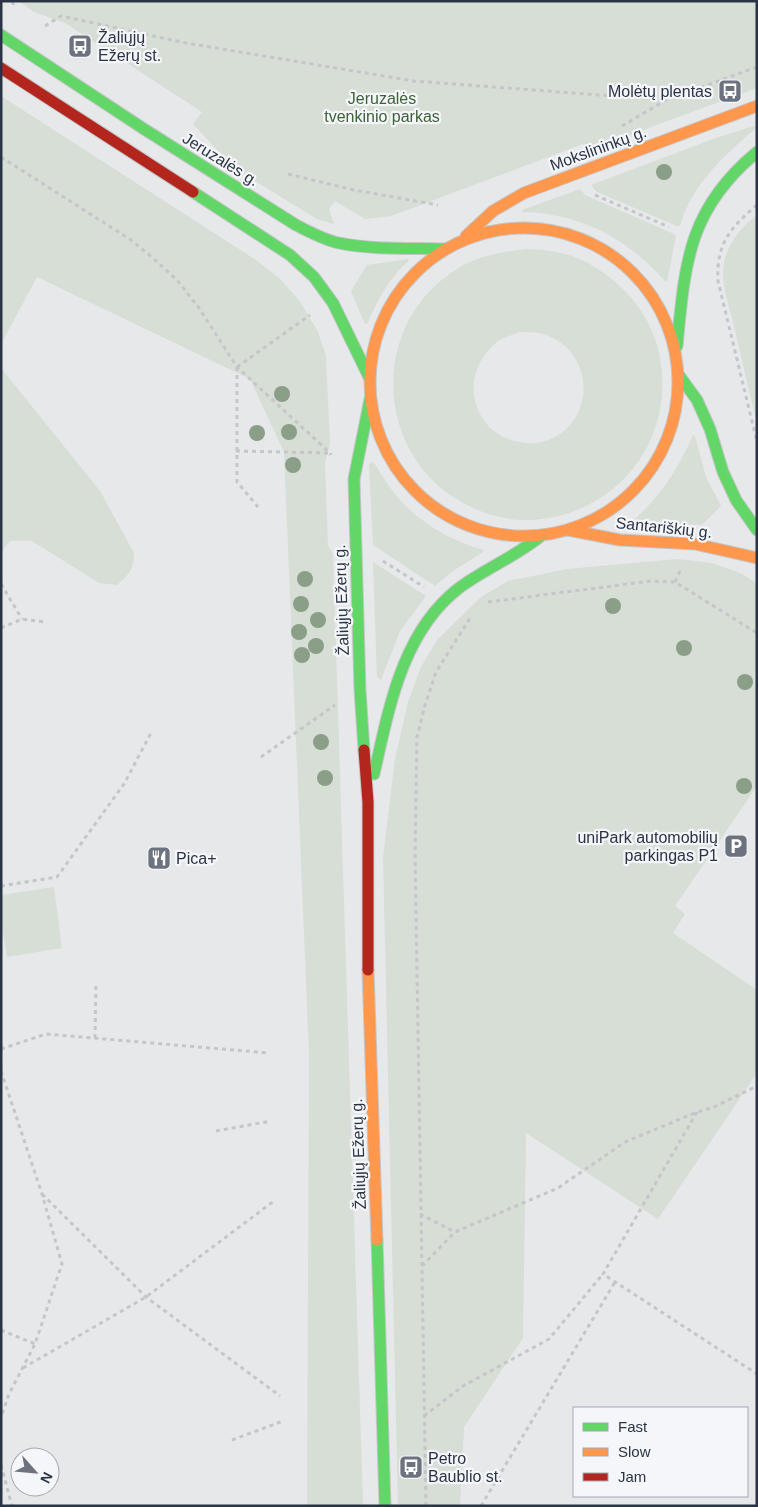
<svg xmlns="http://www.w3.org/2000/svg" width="758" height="1507" viewBox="0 0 758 1507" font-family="Helvetica,sans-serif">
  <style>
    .green { fill: #d6ded6; fill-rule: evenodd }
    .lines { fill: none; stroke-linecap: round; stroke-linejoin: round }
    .fast-casing { stroke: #c4c6c8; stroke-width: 13 }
    .slow-casing { stroke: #c4c6c8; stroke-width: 13 }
    .jam-casing { stroke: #c4c6c8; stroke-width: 13 }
    .path { stroke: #c5c6ca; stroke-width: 3; stroke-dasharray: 4 4; stroke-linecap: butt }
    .fast { stroke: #63d668; stroke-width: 11 }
    .slow { stroke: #ff974d; stroke-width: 11 }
    .jam { stroke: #b3261e; stroke-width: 11 }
    .tree { fill: #8a9e88 }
    .labels { text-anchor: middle; stroke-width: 4.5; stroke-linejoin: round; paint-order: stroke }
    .poi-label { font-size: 16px; fill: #2b3445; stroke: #f4f6f9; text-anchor: start }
    .park-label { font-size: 16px; fill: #3f6138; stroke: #f4f6f9 }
    .street-label { font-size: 16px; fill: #2b3445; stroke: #f4f6f9 }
  </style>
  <rect width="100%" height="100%" fill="#e6e8ea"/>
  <path class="green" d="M19,1H757V88L651,127L588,154L583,144L391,216L365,219L335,201L329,209L334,224L317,219L245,175L222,155L193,124L202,112L65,23L34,12Z
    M1,96L256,260L279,278L299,300L318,332L326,356L330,444L325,462L328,546L333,554L363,1506H307L309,1055L284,452L250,379L37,277L1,344Z
    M754,126L756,128C725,155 691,185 680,226H677L597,192L591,185L713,139Z
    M580,189L585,195L674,234L676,236L667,281H665C628,239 580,213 522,212V210Z
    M757,215V424C749,390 741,356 733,322C729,307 723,289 723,273C723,250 739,228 757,215Z
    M526,249C541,250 557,251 572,256C592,263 610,276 625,291C641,307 652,327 658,349C681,440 612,523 519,520C491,518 463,506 441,488C372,429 378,318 457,269C478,256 501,252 526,249ZM519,332C526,332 532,332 538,333C548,334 558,340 565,346C606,385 574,453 519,442C509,440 497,435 489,427C465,400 470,363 498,341C504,337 513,335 519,332Z
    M408,259L409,261C388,278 378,300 367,324H365L351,291L367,265Z
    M1,368L100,491L134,553C134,568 129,575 117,585L99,583L32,541H10L1,552Z
    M693,435L695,436L706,477L721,506L702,525L635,522V519C662,494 678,469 693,435Z
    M372,462L374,463C380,472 385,481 391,489C413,519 449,541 484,550L483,552L450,573L435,586L373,545L369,465Z
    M677,559L712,563L740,573L757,583V786L675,906L685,914L673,933L757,990V1073L658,1219L526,1133L523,1338L464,1427L460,1506H398L383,857L395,759L408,702L421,667L437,640L481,597L508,581L567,569Z
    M373,562L426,596L400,631L381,680L377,677Z
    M54,887L62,948L7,957L1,921V895Z"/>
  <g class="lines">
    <g class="fast-casing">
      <path id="fast" d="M1,35L144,129L296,225C310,232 324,240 339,243C373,250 410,248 445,249
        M193,192L290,255L314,277L333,303L369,377
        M677,346C685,263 688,209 757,152
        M678,374L697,400L710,429L723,472L736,500L757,530
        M364,750L360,690L354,479L370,399
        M374,774C389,708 402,632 459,588C486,568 517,556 542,535
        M377,1240L385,1506"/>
    </g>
    <g class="slow-casing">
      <path id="slow" d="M370 382a154 154 0 1 1 308 0a154 154 0 1 1-308 0Z
        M466,236L493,211L524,193L757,106
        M568,530L620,540L695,544L757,558
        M368,970L377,1240"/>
    </g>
    <g class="jam-casing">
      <path id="jam" d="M1,68L193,192
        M364,750L368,802V970"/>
    </g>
    <path class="path" d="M13,1V5
      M45,26L61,16L186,43L414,81L666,100
      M622,126L666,100L757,67
      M1,157L131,240L153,258L177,280L199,308L237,367L330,453L331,455
      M288,174L354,190L438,205
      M595,195L669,227
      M757,205C730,228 716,244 718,281L757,442
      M237,367V482L258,507
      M237,367L310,315
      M236,451L330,453
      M383,561L424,587
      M675,582L681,569
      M1,584L22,619
      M488,602L651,581L675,582L757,633
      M1,628L22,619L44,622
      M261,757L335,705
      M1,886L57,877L124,784L152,731
      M95,1038L96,983
      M1,1049L46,1034L269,1053
      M1,1071L42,1194L62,1264L35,1344L9,1394L1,1417
      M697,1112L603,1274L757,1374
      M216,1131L271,1121
      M42,1194L146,1297L280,1396
      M420,1214L455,1232L558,1188L625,1142L697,1112L714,1107L757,1086
      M422,1266L455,1232
      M1,1330L35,1344
      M23,1368L146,1297L274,1201
      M424,1416L463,1386L549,1339L603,1274
      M232,1440L283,1421
      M1,1465L12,1506
      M426,1506L415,854L417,737L425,705L436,672L472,615
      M481,1506L615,1282"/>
    <use href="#fast" class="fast"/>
    <use href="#slow" class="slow"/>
    <use href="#jam" class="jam"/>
  </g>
  <g class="tree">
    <circle cx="664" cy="172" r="8"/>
    <circle cx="282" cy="394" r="8"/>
    <circle cx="289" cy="432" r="8"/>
    <circle cx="257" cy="433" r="8"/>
    <circle cx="293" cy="465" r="8"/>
    <circle cx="305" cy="579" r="8"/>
    <circle cx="301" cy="604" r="8"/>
    <circle cx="613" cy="606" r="8"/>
    <circle cx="318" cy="620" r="8"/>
    <circle cx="299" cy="632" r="8"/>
    <circle cx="316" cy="646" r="8"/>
    <circle cx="684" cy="648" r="8"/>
    <circle cx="302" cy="655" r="8"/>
    <circle cx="745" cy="682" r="8"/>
    <circle cx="321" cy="742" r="8"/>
    <circle cx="325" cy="778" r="8"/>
    <circle cx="744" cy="786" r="8"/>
  </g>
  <defs>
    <g id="bus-square" transform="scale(1.25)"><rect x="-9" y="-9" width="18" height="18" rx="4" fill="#6c737f" stroke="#f4f6f9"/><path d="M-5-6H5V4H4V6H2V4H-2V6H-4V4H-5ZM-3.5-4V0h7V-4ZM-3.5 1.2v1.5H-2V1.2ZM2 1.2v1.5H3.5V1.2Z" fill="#fff"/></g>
    <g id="parking-square" transform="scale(1.25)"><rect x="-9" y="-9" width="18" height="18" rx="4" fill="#6c737f" stroke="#f4f6f9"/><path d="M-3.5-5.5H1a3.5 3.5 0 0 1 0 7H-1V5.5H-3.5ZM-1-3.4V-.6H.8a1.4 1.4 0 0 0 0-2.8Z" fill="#fff"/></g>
    <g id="restaurant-square" transform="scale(1.25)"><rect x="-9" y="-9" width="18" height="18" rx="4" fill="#6c737f" stroke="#f4f6f9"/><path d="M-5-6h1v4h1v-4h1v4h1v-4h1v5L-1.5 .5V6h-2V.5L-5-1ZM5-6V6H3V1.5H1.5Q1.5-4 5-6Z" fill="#fff"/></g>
  </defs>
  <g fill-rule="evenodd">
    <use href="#bus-square" x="80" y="46"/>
    <use href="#bus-square" x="730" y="91"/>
    <use href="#parking-square" x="736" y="846"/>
    <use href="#restaurant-square" x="159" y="858"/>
    <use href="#bus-square" x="411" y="1467"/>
  </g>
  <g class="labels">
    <g class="poi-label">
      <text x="98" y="43">Žaliųjų<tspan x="98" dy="18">Ežerų st.</tspan></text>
      <text x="712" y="97" text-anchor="end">Molėtų plentas</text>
      <text x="718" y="843" text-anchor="end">uniPark automobilių<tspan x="718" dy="18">parkingas P1</tspan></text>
      <text x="176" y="864">Pica+</text>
      <text x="428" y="1464">Petro<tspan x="428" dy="18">Baublio st.</tspan></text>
    </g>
    <g class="park-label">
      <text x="382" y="104">Jeruzalės<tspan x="382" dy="18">tvenkinio parkas</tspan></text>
    </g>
    <g class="street-label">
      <text transform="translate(598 148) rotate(-20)" y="6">Mokslininkų g.</text>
      <text transform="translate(221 159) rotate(32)" y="6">Jeruzalės g.</text>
      <text transform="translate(664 527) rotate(6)" y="6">Santariškių g.</text>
      <text transform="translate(341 600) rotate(-92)" y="6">Žaliųjų Ežerų g.</text>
      <text transform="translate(358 1154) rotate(-92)" y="6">Žaliųjų Ežerų g.</text>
    </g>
  </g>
  <rect width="758" height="1507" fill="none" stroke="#2b3445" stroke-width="5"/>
  <rect x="573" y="1407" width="175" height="90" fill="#f4f6f9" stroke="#a4a8b1"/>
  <rect x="583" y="1423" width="25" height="8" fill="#63d668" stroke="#a4a8b1"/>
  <text x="618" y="1432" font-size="15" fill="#2b3445">Fast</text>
  <rect x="583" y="1448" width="25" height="8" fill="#ff974d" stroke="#a4a8b1"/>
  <text x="618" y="1457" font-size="15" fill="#2b3445">Slow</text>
  <rect x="583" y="1473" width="25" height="8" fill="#b3261e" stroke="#a4a8b1"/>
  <text x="618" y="1482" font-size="15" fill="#2b3445">Jam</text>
  <g transform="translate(35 1472) rotate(117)"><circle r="24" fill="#f4f6f9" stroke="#a4a8b1"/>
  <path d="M0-4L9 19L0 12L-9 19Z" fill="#6c737f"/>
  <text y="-8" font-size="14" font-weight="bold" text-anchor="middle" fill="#2b3445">N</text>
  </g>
</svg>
